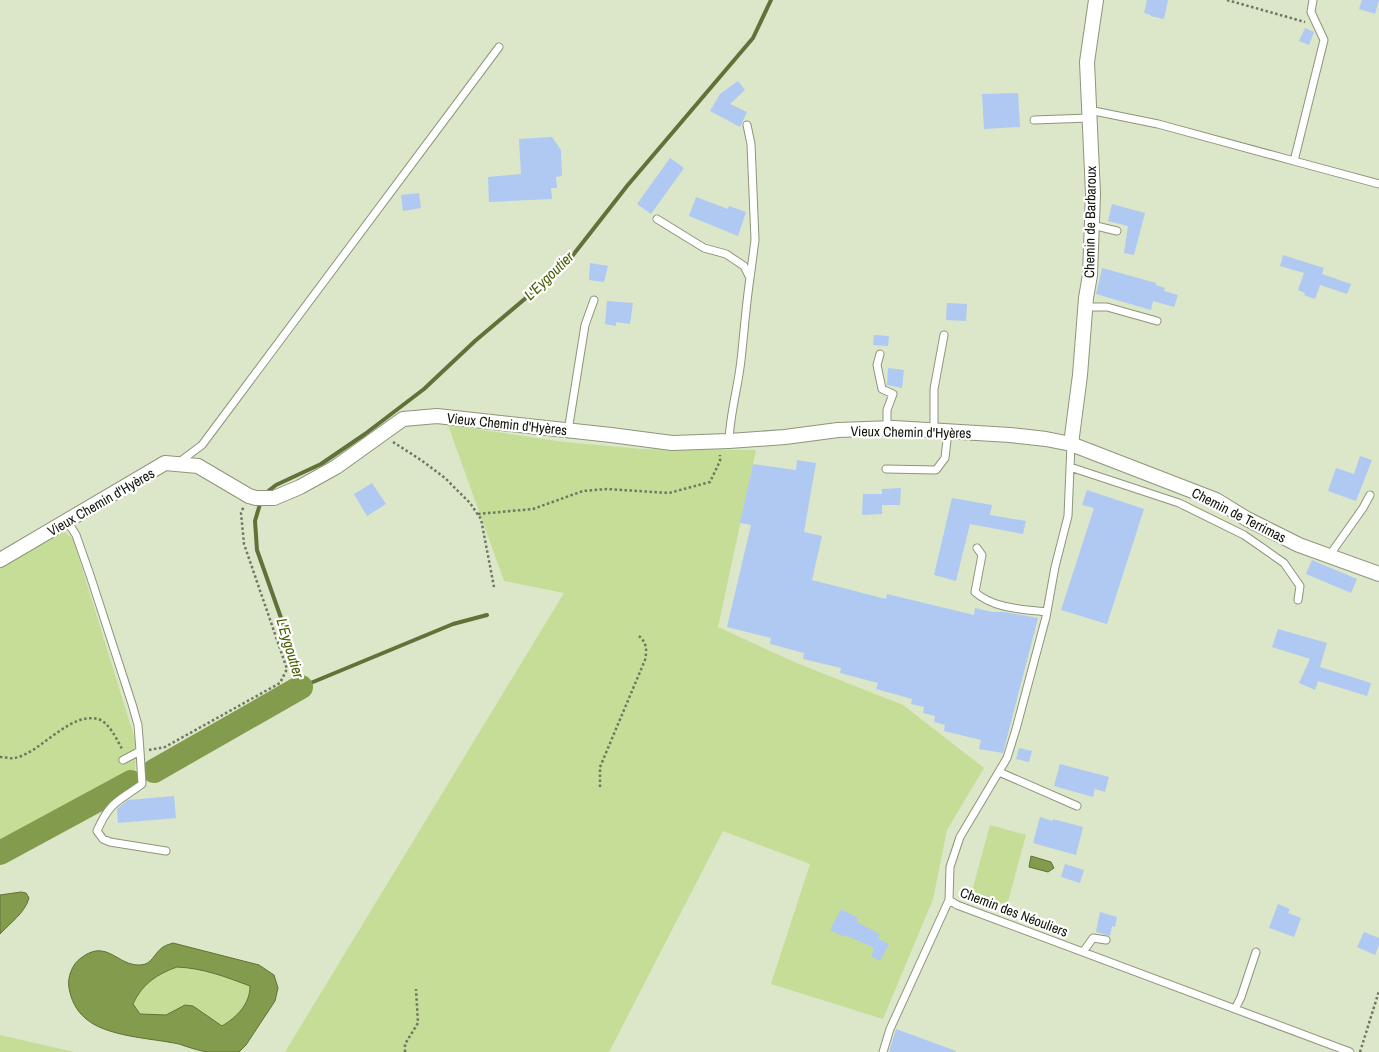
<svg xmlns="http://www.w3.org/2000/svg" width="1379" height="1052" viewBox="0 0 1379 1052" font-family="'Archivo Narrow',sans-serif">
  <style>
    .green { fill: #c5dd96 }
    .water { fill: #839b4c; stroke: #607238; fill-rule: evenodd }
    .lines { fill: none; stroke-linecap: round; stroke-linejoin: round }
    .stream { stroke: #607238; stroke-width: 4 }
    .river { stroke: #839b4c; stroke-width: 24 }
    .building { fill: #afc9f3 }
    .service-casing { stroke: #8c967a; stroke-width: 9 }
    .minor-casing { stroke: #8c967a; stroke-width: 16 }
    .path { stroke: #707662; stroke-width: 2.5; stroke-dasharray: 2.5 2.5; stroke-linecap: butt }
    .service { stroke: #fff; stroke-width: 7 }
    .minor { stroke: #fff; stroke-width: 14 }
    .labels { text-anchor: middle; stroke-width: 4.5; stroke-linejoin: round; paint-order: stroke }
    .street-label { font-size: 14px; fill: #101409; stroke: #fff }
    .water-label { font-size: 15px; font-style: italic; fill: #485d00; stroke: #fff }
  </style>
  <rect width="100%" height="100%" fill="#dce6c8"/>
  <path class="green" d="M448,425L564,442L642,449L756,450L718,627L794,662L903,705L984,768L947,830L933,899L883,1019L771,984L810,864L723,831L609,1052H285L564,593L504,581Z
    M64,531L73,539L129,720L136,742L135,775L0,846V565L54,533Z
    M990,825L1026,835L1007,905L971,895Z
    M177,967C203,968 226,977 250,986C249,1005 238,1017 222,1026L185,1005L166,1015L140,1014L133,1004C142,984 156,974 177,967Z
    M0,1035L74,1052H0Z"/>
  <path class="water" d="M1031,856L1051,862L1054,868L1048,872L1029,867Z
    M21,892L26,893L29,898C25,913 10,923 0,934V895Z
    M173,943L259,965L274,975L278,988L275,1001L246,1045L239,1052C229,1052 218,1052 208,1052C199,1051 188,1047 179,1044C151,1038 106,1037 85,1018C76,1010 71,1000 69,988C67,978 72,964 81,958C107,938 117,966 140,965C152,965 154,953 163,947C166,945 170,944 173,943ZM177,967C203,968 226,977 250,986C250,1004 237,1017 222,1026L193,1006L185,1005L166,1015L140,1014L133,1004C142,984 157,974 177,967Z"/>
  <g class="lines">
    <path class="stream" d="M267,492L276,485L321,464L365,434L424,389L475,341L566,264L627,186L753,38L771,0
      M260,504L255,521L257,550L298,666L301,687L453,624L487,615"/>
    <path class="river" d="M154,771L301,687
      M0,853L131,782"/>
  </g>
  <path class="building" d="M1147,0H1168L1164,19L1150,16L1151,15L1144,13Z
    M1362,0H1379L1375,14L1359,9Z
    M1305,28L1314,32L1309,45L1299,41Z
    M738,81L745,90L730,104L747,112L740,127L710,111L720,94Z
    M1018,93L1020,127L984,129L982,94Z
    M552,137L561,150L562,176L556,177L557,188H551L552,199L489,202L488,177L521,174L519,139Z
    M670,158L684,168L651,214L637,204Z
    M419,193L421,208L403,211L401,195Z
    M696,197L728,209L729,206L746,212L738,236L689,216Z
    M1112,204L1145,213L1134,255L1124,253L1128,226L1108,221Z
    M1283,255L1324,268L1322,274L1351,284L1347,294L1320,285L1315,299L1304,295L1305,293L1298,290L1304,273L1280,266Z
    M590,263L608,266L604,282L589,280Z
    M1102,268L1156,283V285L1165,288L1164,291L1178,295L1174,307L1153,301L1151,310L1096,294Z
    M607,301L633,303L630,324L616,322V326L605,324Z
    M947,303L967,304L966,321L946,320Z
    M874,335L889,336L888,346L873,345Z
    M888,368L904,370L902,388L887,385Z
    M1360,456L1372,460L1356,501L1328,491L1336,468L1354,474Z
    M797,460L816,463L804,532L822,536L812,580L886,599L887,594L974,615L975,608L992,612H1004L1038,618L1003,753L979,749L981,740L944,731L945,725L934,722L935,716L923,713L924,707L911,704L912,699L876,689L878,683L840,673L841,668L803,659L804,653L770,644L771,638L727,627L751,525L740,523L753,464L796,470Z
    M372,483L386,504L367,516L354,494Z
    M901,488L900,505H882V514L862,515L863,494H882V489Z
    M1087,490L1144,509L1107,624L1061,610L1094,508L1082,505Z
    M952,498L992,505L990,515L1026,521L1023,534L970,524L956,581L934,575Z
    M1312,560L1357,579L1351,593L1306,574Z
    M1278,629L1327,643L1320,667L1371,683L1367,696L1318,681L1315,690L1299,683L1310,659L1272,647Z
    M1019,748L1032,751L1029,762L1016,759Z
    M1060,764L1109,777L1105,792L1095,789L1093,797L1054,786Z
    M174,796L176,818L118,823L117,809L128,800Z
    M1040,817L1053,821V819L1083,827L1076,855L1033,843Z
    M1065,864L1084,870L1080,883L1061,877Z
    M1278,904L1290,909L1288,913L1301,918L1294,937L1269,928Z
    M841,909L858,918L857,922L880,934L878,939L889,944L880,961L871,956L874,948L845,935L844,937L830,930Z
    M1100,912L1117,917L1115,927L1112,926L1110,936L1096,932Z
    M1364,932L1379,938V945L1375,955L1357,947Z
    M896,1029L956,1051V1052H889Z"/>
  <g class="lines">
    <g class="service-casing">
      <path id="service" d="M1313,0L1311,12L1324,40L1294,161L1379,184
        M1089,110L1158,124L1294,161
        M1034,120L1089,118
        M747,125L751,144L755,240L750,278
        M657,219L704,248L726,254L744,266L750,278C746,305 744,333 741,360C738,388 730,413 729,441
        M1092,225L1117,231
        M1085,307H1107L1157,321
        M880,354L877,365L882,389L893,394L887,410V428
        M934,430V389L944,335
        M568,431L585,325L594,300
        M1071,444L1068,516L1055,567L1046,617L1016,729L1007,758L960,837L950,867L949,900L957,905L1350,1052
        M178,463L202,445L499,47
        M1070,467L1179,503L1244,535L1284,563L1300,586L1298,600
        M886,469L936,470L945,458L948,431
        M67,521L76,535L90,575L132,704L138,725L140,751L123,760
        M977,548L982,555L975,592C994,609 1022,609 1047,612
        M1329,556L1363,508L1370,495
        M140,751L142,784C118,802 110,801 97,831L103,839L110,842L166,851
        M999,772L1077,806
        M1083,952L1093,938L1106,940
        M1235,1009L1241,997L1256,952
        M883,1052L890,1029L949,900"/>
    </g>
    <g class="minor-casing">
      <path id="minor" d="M1071,444L1080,375L1086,298L1090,275L1093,194L1087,62L1096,0
        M0,560L165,463L198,466L249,496L256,498H274L300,487L336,467L403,419L437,416L611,435L672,443L729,441L785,437L838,430L894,428L1010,435L1046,439L1071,444L1216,500L1247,519L1299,545L1379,574"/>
    </g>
    <path class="path" d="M1227,0L1305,22
      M393,442L421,460L445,478L470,503L481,519L494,587
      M478,514L533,509L583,491L607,489L669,493L710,482L720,461V455
      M149,750L165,747L280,683L287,669L244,544L241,513L244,506
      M0,757C5,757 11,759 15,758C42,752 69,712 98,719C109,722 117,740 122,749
      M600,787V767L645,660C647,650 647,643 639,636
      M405,1052V1044L418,1023L416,989
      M1360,1052L1379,991"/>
    <use href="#service" class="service"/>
    <use href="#minor" class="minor"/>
  </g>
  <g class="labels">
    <g class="street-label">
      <text transform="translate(1090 222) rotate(-89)" y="5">Chemin de Barbaroux</text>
      <text transform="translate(507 424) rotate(6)" y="5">Vieux Chemin d'Hyères</text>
      <text transform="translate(911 432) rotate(1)" y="5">Vieux Chemin d'Hyères</text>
      <text transform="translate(101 502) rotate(-30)" y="5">Vieux Chemin d'Hyères</text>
      <text transform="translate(1239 515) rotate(27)" y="5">Chemin de Terrimas</text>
      <text transform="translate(1014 912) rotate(21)" y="5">Chemin des Néouliers</text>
    </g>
    <g class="water-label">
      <text transform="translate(549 276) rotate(-44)" y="5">L'Eygoutier</text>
      <text transform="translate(290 648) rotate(73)" y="5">L'Eygoutier</text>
    </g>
  </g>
</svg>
